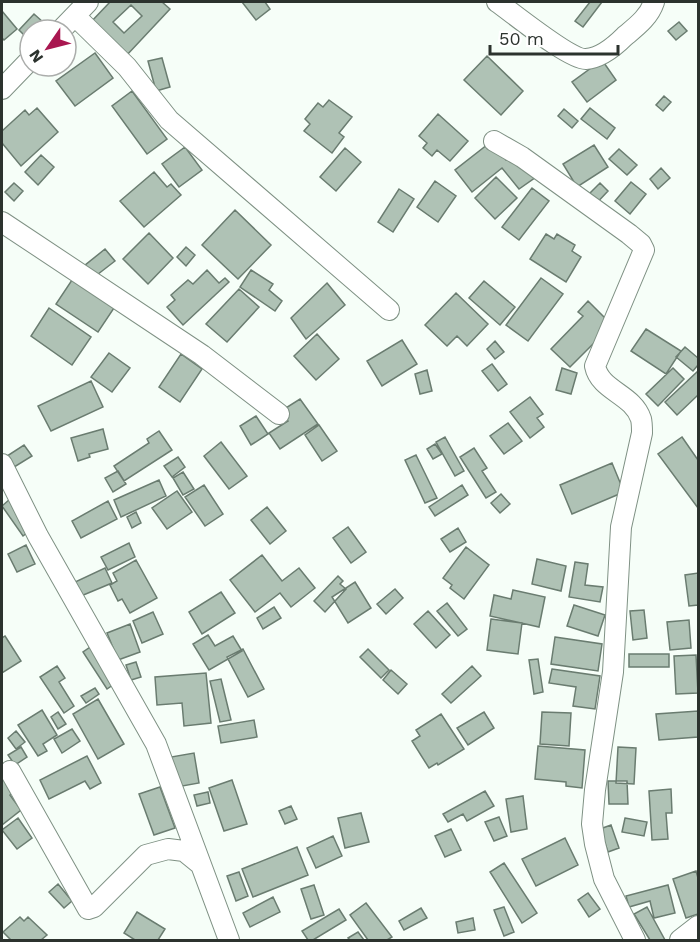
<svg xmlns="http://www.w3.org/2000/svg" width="700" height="942" viewBox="0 0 700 942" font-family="'Work Sans',sans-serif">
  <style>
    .building { fill: #afc2b5; stroke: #6a7c70; stroke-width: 1.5; fill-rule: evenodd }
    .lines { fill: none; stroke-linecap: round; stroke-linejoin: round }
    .minor-casing { stroke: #7f9184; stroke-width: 22 }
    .minor { stroke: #fff; stroke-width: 20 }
  </style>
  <rect width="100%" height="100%" fill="#f6fef8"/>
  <path class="building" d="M110,2H162L170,9L126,56L90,23ZM131,5L142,16L124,33L113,22Z
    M242,2H265L270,9L256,20Z
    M590,2H602L583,27L575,21Z
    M2,11L17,29L4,40L2,38Z
    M34,14L43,22L36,30H30L28,39L19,30Z
    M679,22L687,31L676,40L668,31Z
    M95,53L113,78L75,106L56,81Z
    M487,56L523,91L501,115L464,80Z
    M162,58L170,87L156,91L148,61Z
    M602,60L616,80L587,102L572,82Z
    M132,91L167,139L147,154L112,106Z
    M664,96L671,102L663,111L656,105Z
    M329,100L352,117L339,133L344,137L332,153L304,131L310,124L305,119L318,103L323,107Z
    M37,108L58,132L21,166L2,143V131L25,110L29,115Z
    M590,108L615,128L607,139L581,119Z
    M564,109L578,121L572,128L558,116Z
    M438,114L468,141L450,161L437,150L432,156L423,148L427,143L419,136Z
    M492,141L506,160L516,152L536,177L519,189L502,168L472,192L455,170Z
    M594,145L608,167L577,187L563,164Z
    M185,147L202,170L179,187L162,164Z
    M345,148L361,162L336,191L320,177Z
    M619,149L637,165L627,175L609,159Z
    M41,155L54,167L38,185L25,172Z
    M661,168L670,178L658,189L650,179Z
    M154,172L167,187L171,184L181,195L144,227L120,201Z
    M496,177L517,198L495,219L475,198Z
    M435,181L456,196L438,222L417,207Z
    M631,182L646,194L630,214L615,201Z
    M14,183L23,191L14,201L5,192Z
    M600,183L608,191L591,209L582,201Z
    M532,188L549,201L519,240L502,227Z
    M399,189L414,199L393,232L378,222Z
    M235,210L271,245L238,279L202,245Z
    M149,233L173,258L148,284L123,259Z
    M546,234L554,239L557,234L575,245L572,251L581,257L566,282L530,259Z
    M186,247L195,255L186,266L177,257Z
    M105,249L115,261L93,278L84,266Z
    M207,270L219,283L225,278L229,282L183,325L167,307L175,300L171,295L188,280L193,284Z
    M251,270L273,284L269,290L282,301L275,311L240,287Z
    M74,277L116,305L98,332L56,304Z
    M541,278L563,294L528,341L506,325Z
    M484,281L515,307L500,325L469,298Z
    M327,283L345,305L306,339L291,318Z
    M239,289L259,307L227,342L206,324Z
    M456,293L488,324L467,346L457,336L447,346L425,325Z
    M588,301L612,325L570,367L551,349L583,316L578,312Z
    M49,308L91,337L72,365L31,336Z
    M646,329L681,351L666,374L631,351Z
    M317,334L339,359L316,380L294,356Z
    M402,340L417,364L382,386L367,361Z
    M495,341L504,352L495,359L487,349Z
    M685,347L698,358V365L693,371L676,357Z
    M109,353L130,368L112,392L91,377Z
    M181,354L202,369L180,402L159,387Z
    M492,364L507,384L498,391L482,371Z
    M562,368L577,373L571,394L556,390Z
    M673,368L684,379L658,406L646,394Z
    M427,370L432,391L420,394L415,374Z
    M698,371V395L677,415L665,402Z
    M91,381L103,407L51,431L38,406Z
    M530,397L543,414L537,418L544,427L530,438L510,412Z
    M300,399L318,424L280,449L269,433L288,421L281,411Z
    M256,416L268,434L251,445L240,426Z
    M508,423L522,441L504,454L490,436Z
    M319,425L337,451L322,461L305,435Z
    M103,429L108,449L89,454L90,457L78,461L71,438Z
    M159,431L172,450L124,481L114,466L149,443L147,439Z
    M445,437L464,471L455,476L436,442Z
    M682,437L698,460V508L658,454Z
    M221,442L247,476L229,489L204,456Z
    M435,444L442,454L433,459L427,449Z
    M24,445L32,456L11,469L4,458Z
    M474,448L487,468L482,471L496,492L486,498L460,457Z
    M416,455L437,498L425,503L405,460Z
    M178,457L185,467L172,477L164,466Z
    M612,463L624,492L572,514L560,485Z
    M118,471L126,484L113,492L105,478Z
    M183,472L194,489L183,495L173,478Z
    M159,480L166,496L121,517L114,500Z
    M204,485L223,514L205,526L185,497Z
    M462,485L468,495L435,516L429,507Z
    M177,491L192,512L167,529L152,508Z
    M501,494L510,504L500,513L491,503Z
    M10,499L32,529L23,536L2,506Z
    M108,501L117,519L81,538L72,521Z
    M267,507L286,531L270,544L251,520Z
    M136,512L141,523L132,528L127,517Z
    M348,527L366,552L351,563L333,538Z
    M458,528L466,542L450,552L441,539Z
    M129,543L135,557L108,570L101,557Z
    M26,545L35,564L17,572L8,554Z
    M466,547L489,565L464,599L450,588L452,585L443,578Z
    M262,555L282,581L299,568L315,588L291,607L280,593L255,612L230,580Z
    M537,559L566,566L561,591L532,584Z
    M136,560L157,598L130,613L122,599L118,601L110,585L117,581L113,573Z
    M575,562L588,564L585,585L603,587L600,602L569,597Z
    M105,568L112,583L81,596L75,582Z
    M698,573V605L689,606L685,575Z
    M338,576L343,581L340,584L346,589L325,612L314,601Z
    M355,582L371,608L348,623L332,597Z
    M395,589L403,598L386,614L377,604Z
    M513,590L545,597L539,627L490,616L494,595L511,599Z
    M221,592L235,613L202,634L189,612Z
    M447,603L467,629L458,636L437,611Z
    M574,605L605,615L598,636L567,626Z
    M274,607L281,618L263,629L257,618Z
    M644,610L647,638L633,640L630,611Z
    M428,611L450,635L436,648L414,624Z
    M153,612L163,634L142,643L133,621Z
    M491,619L522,623L518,654L487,650Z
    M689,620L691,648L670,650L667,622Z
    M130,624L140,652L118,660L107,633Z
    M208,635L215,646L233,636L242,651L209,670L193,644Z
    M5,636L21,661L2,673V638Z
    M555,637L602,644L598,671L551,664Z
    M99,641L123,678L107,689L83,652Z
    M243,649L264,689L248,697L227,657Z
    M368,649L389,670L381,678L360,657Z
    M629,654H669V667H629Z
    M696,655L698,693L676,694L674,656Z
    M538,659L543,692L534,694L529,660Z
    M136,662L141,677L131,680L126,665Z
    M57,666L65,678L59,682L74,706L64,713L40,677Z
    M472,666L481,676L451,703L442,694Z
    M552,669L600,676L595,709L573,706L576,687L549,683Z
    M391,670L407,684L398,694L383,680Z
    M206,673L211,723L184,726L182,703L157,705L155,677Z
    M221,679L231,720L220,722L210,681Z
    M95,688L99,694L86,703L81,696Z
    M98,699L124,744L98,759L73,714Z
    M42,710L57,735L43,744L47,751L38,756L18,725Z
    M698,711V737L659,740L656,714Z
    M58,712L66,724L58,729L51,717Z
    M484,712L494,728L468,745L457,728Z
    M542,712L571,713L569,746L540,744Z
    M441,714L464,749L438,765L437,763L429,768L412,741L420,736L416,730Z
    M254,720L257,737L221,743L218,726Z
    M72,729L80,741L62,753L54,739Z
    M16,731L25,742L16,749L8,738Z
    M538,746L585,750L582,788L566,786V782L535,779Z
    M21,747L27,757L15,765L8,755Z
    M618,747L636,748L634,784L616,783Z
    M194,753L199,783L177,787L171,757Z
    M87,756L101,783L90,789L85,781L49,799L40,780Z
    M2,774L16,790L10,795L21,810L2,825Z
    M232,780L247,824L224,831L209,788Z
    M608,781H627L628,804H609Z
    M160,787L175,828L154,835L139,794Z
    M671,789L672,813H666L668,839L652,840L649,791Z
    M485,791L494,806L467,821L463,814L448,822L443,814Z
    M208,792L210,803L197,806L194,795Z
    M523,796L527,829L511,832L506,799Z
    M291,806L297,819L285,824L279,811Z
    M361,813L369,842L345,848L338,818Z
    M499,817L507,836L494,841L485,822Z
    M18,818L32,838L17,849L2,830Z
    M625,818L647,822L644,836L622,832Z
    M611,825L619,848L608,852L600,829Z
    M451,829L461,850L445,857L435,836Z
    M333,836L342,856L316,868L307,848Z
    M565,838L578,865L536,886L522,859Z
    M297,847L308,875L253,897L242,869Z
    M504,863L537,913L522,923L490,872Z
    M696,871L698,878V914L686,918L673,879Z
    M239,872L248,896L236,901L227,876Z
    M58,884L72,901L64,908L49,892Z
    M314,885L324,915L311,919L301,889Z
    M668,885L675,913L654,918L650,901L629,907L626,896Z
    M588,893L600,909L589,917L578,900Z
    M273,897L280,912L250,927L243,913Z
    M366,903L392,937L387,940H368L350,915Z
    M504,907L514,932L504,936L494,910Z
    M647,907L665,940H650L634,914Z
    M421,908L427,918L404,930L399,921Z
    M339,909L346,920L313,940H308L302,931Z
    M137,912L165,929L158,940H135L124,933Z
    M20,917L24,921L28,917L47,935L41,940H11L3,932Z
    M473,918L475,930L458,933L456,922Z
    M358,932L364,940H350L348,938Z"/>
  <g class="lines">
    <g class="minor-casing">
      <path id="minor" d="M497,2C513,13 570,60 586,59C601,58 615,46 625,36C637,26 649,17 654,2
        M75,16L127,67L169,120L389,310
        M61,30L88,2
        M2,89L30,60
        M494,141L522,157L629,234L641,244L644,250L595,366C600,391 633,394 641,419C642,423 642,429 642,433L621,527L613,672L595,790L592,824L595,844L604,879L635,940
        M2,222L202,355L279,414
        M2,464L38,536L156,744L229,940
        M10,771L88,909L94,907L146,855L168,849L184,851L200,864
        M680,940L698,926"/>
    </g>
    <use href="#minor" class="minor"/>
  </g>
  <rect width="700" height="942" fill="none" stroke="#2c332e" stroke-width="6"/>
  <g transform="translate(48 48) rotate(235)"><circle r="28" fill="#ffffff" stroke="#abadab" stroke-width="1.5"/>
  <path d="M0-4.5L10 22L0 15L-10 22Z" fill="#a91750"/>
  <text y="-9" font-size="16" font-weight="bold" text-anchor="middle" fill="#2c332e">N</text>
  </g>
  <path d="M490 45v9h128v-9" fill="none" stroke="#2c332e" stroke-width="3"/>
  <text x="499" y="45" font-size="18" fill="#2c332e" stroke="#ffffff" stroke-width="4.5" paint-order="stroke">50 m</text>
</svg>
